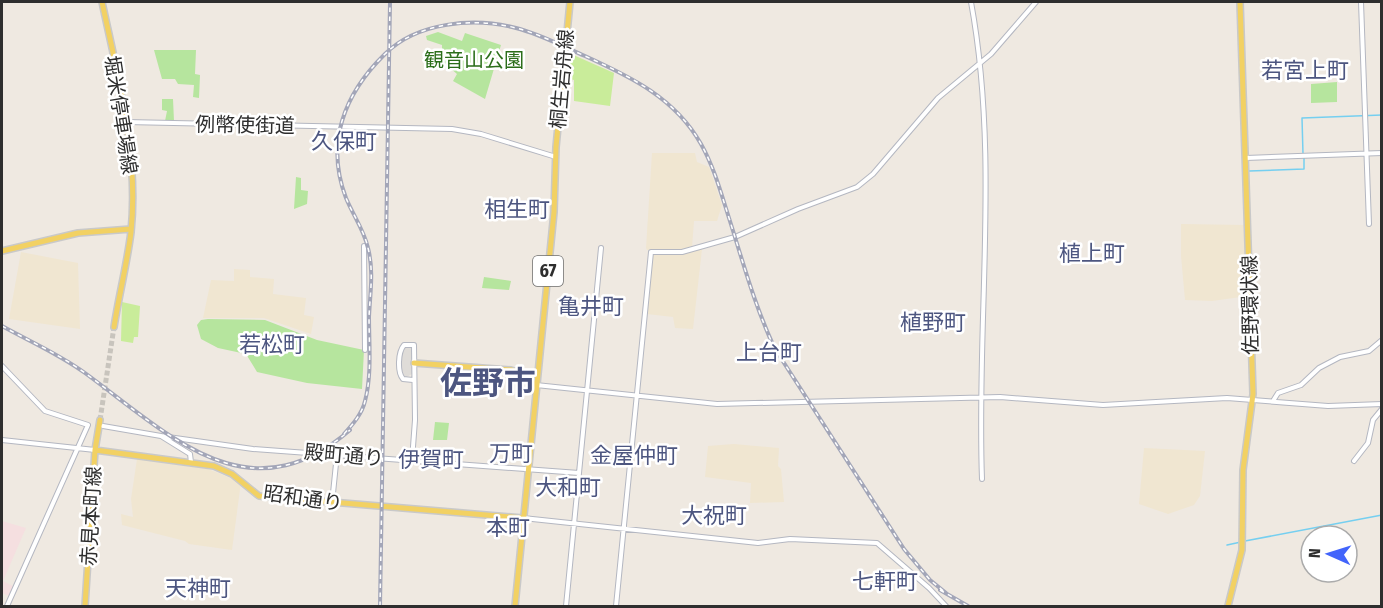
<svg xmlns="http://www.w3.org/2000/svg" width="1383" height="608" viewBox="0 0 1383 608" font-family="'Fira Sans Condensed','Noto Sans JP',sans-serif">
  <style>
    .education { fill: #f0e6d1 }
    .medical { fill: #f5dfe0 }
    .green { fill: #b6e59e }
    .pitch { fill: #c9ec9a }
    .plaza { fill: #dfdcd8 }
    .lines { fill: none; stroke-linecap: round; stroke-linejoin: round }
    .stream { stroke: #75cff0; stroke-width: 1.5 }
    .major-tunnel { stroke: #c8c4bd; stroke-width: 5; stroke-dasharray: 5 2.5; stroke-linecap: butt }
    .minor-casing { stroke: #b4b7c1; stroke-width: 6 }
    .major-casing { stroke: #c9c9c9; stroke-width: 8 }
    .minor { stroke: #fff; stroke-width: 4 }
    .major { stroke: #f2d163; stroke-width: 5 }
    .rail-casing { stroke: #a3a6b8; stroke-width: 4 }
    .rail { stroke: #fff; stroke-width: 1.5; stroke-dasharray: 4.5; stroke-linecap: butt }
    .labels { text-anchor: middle; stroke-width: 5; stroke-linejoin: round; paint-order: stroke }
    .shield { fill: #fff; stroke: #6d6d6d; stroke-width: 1.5 }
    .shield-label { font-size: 18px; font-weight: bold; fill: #2e2e2e }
    .park-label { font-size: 20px; fill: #2c6e1b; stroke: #fff }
    .street-label { font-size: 20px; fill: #2e2e2e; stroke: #fff }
    .quarter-label { font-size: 22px; fill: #4d5680; stroke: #fff }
    .town-label { font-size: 32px; font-weight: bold; fill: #4d5680; stroke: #fff }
  </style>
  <rect width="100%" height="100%" fill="#efe9e1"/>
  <path class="education" d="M652,153H695L697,162L709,167L722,205L717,221H694L692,247L678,251L647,250L646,248Z
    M1181,224L1246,225L1248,296L1212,301L1185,300L1181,256Z
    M702,249L693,329L675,328L673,317L647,314L653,255L680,254Z
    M21,252L78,263L80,329L9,319Z
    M234,269L250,270V277L274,279L273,294L306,298L304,315L314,317L311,334L264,318H203L211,280L234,281Z
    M734,444L779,448L778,466L781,469L784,502L750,503L751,483L705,477L708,446Z
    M1144,448L1205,451L1200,496L1194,505L1168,514L1139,504Z
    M137,459L208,469L241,482L232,550L189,544L185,541L122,525L121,514L133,517L131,499Z"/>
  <path class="medical" d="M2,521L26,528L3,581L13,586L9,596L2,593Z"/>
  <path class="green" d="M438,32L462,41L465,33L501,45L485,99L453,81L457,74L442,61V45L427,40L426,36Z
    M154,50H196L195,74L200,75L199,98L193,97L194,85L178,84L175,79H162Z
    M1337,82V102L1311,103V84Z
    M162,99H173L174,121H165L167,111L162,110Z
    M296,177L301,178V190L308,191L307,204L294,209Z
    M484,277L511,281L509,290L482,288Z
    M208,319L265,320L317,340L364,350L362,389L307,383L257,372L246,354L218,348L201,339L197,325L201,320Z
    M435,422L449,423L447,440H433Z"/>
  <path class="pitch" d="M569,53L614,73L610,106L574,101V80L566,78Z
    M122,302L140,306L138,337H134L133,343L121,341Z"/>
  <path class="plaza" d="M410,346L413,351L412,374L405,378L402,373V351L405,347Z"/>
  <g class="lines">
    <path class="stream" d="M1303,154L1302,118L1382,115
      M1249,171L1304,169V158
      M1245,541L1382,515
      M1227,545L1241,542"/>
    <path class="major-tunnel" d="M100,420L114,327"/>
    <g class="minor-casing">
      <path id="minor" d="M971,2C1000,159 976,320 982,479
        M1361,2L1369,224
        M126,122L452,129L481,134L556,157
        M1246,158L1382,153
        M364,246L365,350
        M2,366L45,411L88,425L7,606
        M536,385L717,404L1000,397L1103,405L1227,398L1328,406L1382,404
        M1273,401L1278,393L1301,385L1319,368L1340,357L1369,351L1382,340
        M103,426L161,436L190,454L191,462
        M161,436L253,449L579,473
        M2,440L95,450
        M412,460L415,420L414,345H404C398,352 397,372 403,379L413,380
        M1354,461L1368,443L1373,420L1382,409
        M332,503L337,454
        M523,518L758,543L790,539L877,543L929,588L946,606
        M566,606L601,248
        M616,606L651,252H682L735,237L798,209L857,187L873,174L938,98L991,54L1036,2"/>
    </g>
    <g class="major-casing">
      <path id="major" d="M102,2C118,77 139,155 131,232C127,264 119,295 114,327
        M2,251L78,233L131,229
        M414,363L511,370L521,373L536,385
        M95,450L214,466L232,474L259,496L523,518
        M85,606L95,450L100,420
        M515,606L554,212L556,147L570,2
        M1228,606L1242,550L1243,470L1253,394L1240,2"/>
    </g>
    <use href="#minor" class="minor"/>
    <use href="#major" class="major"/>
    <g class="rail-casing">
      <path id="rail" d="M2,326C29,341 59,354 85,373C170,435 248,518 350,430
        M344,434C353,424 362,414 365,401C372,375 369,344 369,317C370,294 374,271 368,248C364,230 353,215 346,198C325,143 344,94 385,54C417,22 474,17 516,28C540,34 562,46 585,56C631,77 675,98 701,144C714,167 721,193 729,218C743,262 755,307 775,349L904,549L930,580L946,593
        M940,590L968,606
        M380,606L390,2"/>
    </g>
    <use href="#rail" class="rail"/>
  </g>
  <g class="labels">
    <rect class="shield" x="533" y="256" width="30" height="30" rx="4.5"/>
    <g class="shield-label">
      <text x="548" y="277">67</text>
    </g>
    <g class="park-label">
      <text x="474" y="67">観音山公園</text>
    </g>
    <g class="street-label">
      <text transform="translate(562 79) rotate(-85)" y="7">桐生岩舟線</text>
      <text transform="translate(121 115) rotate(81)" y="7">堀米停車場線</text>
      <text transform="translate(245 125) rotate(1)" y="7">例幣使街道</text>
      <text transform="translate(1250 305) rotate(-91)" y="7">佐野環状線</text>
      <text transform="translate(344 455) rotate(5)" y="7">殿町通り</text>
      <text transform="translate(303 498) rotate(8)" y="7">昭和通り</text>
      <text transform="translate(91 516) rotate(-87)" y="7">赤見本町線</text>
    </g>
    <g class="quarter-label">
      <text x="1305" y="78">若宮上町</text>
      <text x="344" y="149">久保町</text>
      <text x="517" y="217">相生町</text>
      <text x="1092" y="261">植上町</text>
      <text x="591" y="314">亀井町</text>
      <text x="933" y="330">植野町</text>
      <text x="272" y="352">若松町</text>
      <text x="769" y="360">上台町</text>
      <text x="511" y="461">万町</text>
      <text x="634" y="463">金屋仲町</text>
      <text x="431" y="467">伊賀町</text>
      <text x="568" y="495">大和町</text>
      <text x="714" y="523">大祝町</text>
      <text x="508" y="535">本町</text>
      <text x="885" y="589">七軒町</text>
      <text x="198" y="596">天神町</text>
    </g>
    <g class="town-label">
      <text x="488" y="394">佐野市</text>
    </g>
  </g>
  <rect width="1383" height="608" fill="none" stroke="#2e2e2e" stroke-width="6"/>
  <g transform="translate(1329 554) rotate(273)"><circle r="28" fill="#ffffff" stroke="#ababab" stroke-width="1.5"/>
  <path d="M0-4.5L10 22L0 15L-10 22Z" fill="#4264fb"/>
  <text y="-9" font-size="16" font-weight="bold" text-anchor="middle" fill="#2e2e2e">N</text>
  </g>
</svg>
